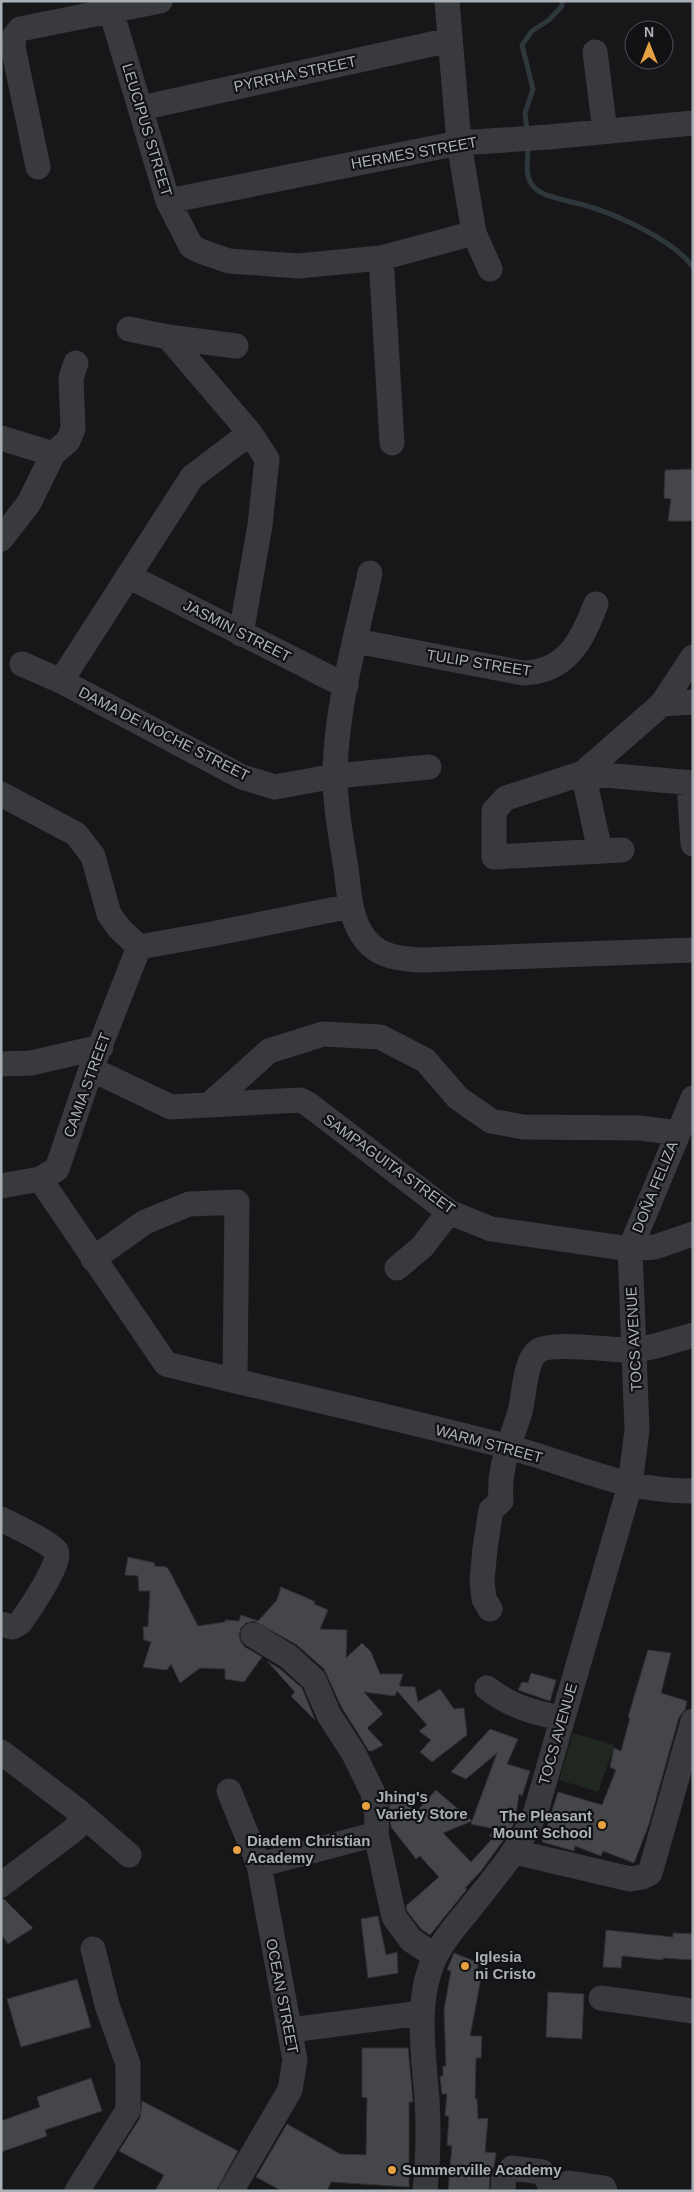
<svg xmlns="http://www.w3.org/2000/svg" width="694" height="2192" viewBox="0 0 694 2192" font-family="Arial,sans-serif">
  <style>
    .green { fill: #202720 }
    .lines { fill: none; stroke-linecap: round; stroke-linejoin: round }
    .stream { stroke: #2e373c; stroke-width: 5 }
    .building { fill: #444649; stroke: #313235; fill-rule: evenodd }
    .minor { stroke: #393a3e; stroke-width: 25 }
    .poi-dot { fill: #e6a142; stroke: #121214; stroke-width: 2 }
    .labels { text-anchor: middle; stroke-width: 4.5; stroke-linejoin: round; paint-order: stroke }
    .street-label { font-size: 15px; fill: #aab0b8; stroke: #121214 }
    .poi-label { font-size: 15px; font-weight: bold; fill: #aab0b8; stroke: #121214; text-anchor: start }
  </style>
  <rect width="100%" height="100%" fill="#171719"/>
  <path class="green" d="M573,1733L615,1745L598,1792L559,1780Z"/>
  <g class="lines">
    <path class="stream" d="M527,131L525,113L533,89L522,45L532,31L549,20L562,6V1
      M528,145C529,159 523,174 533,186C542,198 572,201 587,206C618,215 673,240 693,267"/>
  </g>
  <path class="building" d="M693,469V521H668L671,499L664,498L665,470Z
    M128,1557L155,1563L154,1566L166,1567L169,1570L198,1626L225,1622V1620L239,1621L241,1615L258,1621L277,1600L281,1587L307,1598L315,1602L314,1604L328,1610L320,1629L347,1630L346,1658L362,1643L371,1652L380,1674H403L399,1686L415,1687L418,1702L440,1689L454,1709L464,1708L467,1735L432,1762L420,1752L431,1740L419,1731L427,1725L397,1691L395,1696L364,1692L383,1714L367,1728L383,1745L372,1751H369L342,1708L324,1669L297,1645L254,1621L246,1623L241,1628L239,1635L241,1642L245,1647L262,1657L244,1682L225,1679V1669L200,1668L180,1683L171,1664L167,1670L143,1667L151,1642L144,1640L143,1627H148L150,1591H139L138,1576L125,1575Z
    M648,1650L671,1653L661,1693L687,1701L685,1710L679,1717L649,1824L634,1863L603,1851L601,1856L575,1846L574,1851L542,1842L558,1792L602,1805L616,1770L610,1767L614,1748L621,1751L630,1718L628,1717Z
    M267,1661L280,1669L302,1688L315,1720L291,1696L295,1692Z
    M531,1673L556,1680L550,1701L518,1690L522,1682L528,1683Z
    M490,1729L518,1739L507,1764L530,1771L522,1796L519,1794L515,1821L510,1831L481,1871L465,1888L467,1889L430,1935L421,1929L407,1911L406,1906L439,1877L420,1856L416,1859L391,1827L389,1804L401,1796L415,1813L436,1790L472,1821L497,1753L466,1779L451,1772ZM472,1821L471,1824L495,1829L489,1836L493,1838L471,1862L443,1833Z
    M1,1899H4L33,1928L8,1944L1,1934Z
    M378,1916L386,1955L397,1952L398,1973L368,1978L361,1919Z
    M606,1930L673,1937V1933L693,1934V1960L663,1958V1960L622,1956L621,1968L603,1967Z
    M454,1953L479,1963L474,1978H481L470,2036H482L481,2058H476L475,2099H477L478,2119L488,2118L485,2152L496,2153L494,2166L490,2176L489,2191H448L452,2146L447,2145L449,2116H445L447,2094H442L440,2076H443V2066H446L444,2010L451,1971L447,1970Z
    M77,1979L91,2027L21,2047L7,1999Z
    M548,1992L584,1994L582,2039L546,2037Z
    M362,2048H408L413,2102H409V2187L331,2182L327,2191H282L256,2177L287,2124L340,2154L366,2155L367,2098L362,2097Z
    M91,2078L102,2111L45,2130L47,2136L1,2152V2121L40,2107L37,2097Z
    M142,2101L238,2151L216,2191H155L164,2175L119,2151L140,2118Z"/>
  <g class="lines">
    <path class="minor" d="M447,1L459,143L474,233L490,269
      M111,11L168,201L191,246L200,251L229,261L298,266L381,258L474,233
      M595,52L605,131
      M141,108L450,40
      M38,167L13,47L14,37L20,29L160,1
      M168,201L459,143L549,137L693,123
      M381,258L392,443
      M129,329L168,337L236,346
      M168,337L250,433L267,459L260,525L241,634
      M1,438L53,454
      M1,539L29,503L53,454L68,441L73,429L71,378L76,363
      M370,573C356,639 336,706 335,774C335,805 341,837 346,868C349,892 350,921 366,940C380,958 403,959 424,960L693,950
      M128,576L346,686
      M356,641L523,673C567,672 582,640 596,604
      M22,664L61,681L242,777L275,787L335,776L429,767
      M61,681L192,477L250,433
      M662,704L693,702
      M689,783L693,844
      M1,794L76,834L93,856L109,914L119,928L139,947
      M622,850L494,857V811L506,798L583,773L693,783
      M600,851L583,773L662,704L693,657
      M139,947L212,934L351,906
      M1,1064L31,1063L101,1047
      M91,1069L171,1107L300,1100L308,1104L449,1212L491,1229L630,1249L655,1247L693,1234
      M210,1104L269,1051L323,1034L380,1037L425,1060L458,1098L491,1121L523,1127L640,1128L678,1133
      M40,1179L166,1364C279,1392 393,1417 505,1446C571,1463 623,1492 693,1491
      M1,1186L40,1179L57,1169L91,1069L139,947
      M93,1259L145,1222L189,1204L237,1202L235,1381
      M397,1268L422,1247L449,1212
      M1,1519C13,1525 49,1542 56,1551C63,1561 28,1612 20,1623L12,1627L1,1624
      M490,1609L484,1599L482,1581L485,1548L491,1510L501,1501C498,1467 510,1444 520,1412C524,1397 525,1359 538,1351C552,1341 613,1351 633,1350C652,1349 674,1340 693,1335
      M253,1635L289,1657L314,1680L329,1715L354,1754L373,1793L377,1816L376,1834L394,1917L411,1940L435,1956
      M487,1688C510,1706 534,1713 562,1718
      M1,1752L77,1810L80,1819L75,1829L1,1885
      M229,1791L259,1865L295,2060L290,2090L231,2191
      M77,1810L129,1855
      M515,1852L630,1879L642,1877L650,1873L693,1721
      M259,1865L376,1834
      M601,1998L693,2011
      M291,2030L422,2013
      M77,2191L128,2110V2064L107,2005L93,1949
      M425,2191C428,2160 429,2130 427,2100C424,2053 414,2001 435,1957C443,1941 456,1925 468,1911C493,1879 520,1849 536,1811L630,1485L637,1430L630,1249L693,1098
      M503,2191L504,2177L512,2168L542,2172L550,2184V2191
      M564,2191L569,2183L604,2188L605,2191"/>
  </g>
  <g class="poi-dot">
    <circle cx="366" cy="1806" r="5"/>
    <circle cx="602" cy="1825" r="5"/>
    <circle cx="237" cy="1850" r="5"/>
    <circle cx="465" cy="1966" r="5"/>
    <circle cx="392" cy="2170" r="5"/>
  </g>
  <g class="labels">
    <g class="street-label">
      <text transform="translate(295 74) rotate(-12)" y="5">PYRRHA STREET</text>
      <text transform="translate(147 130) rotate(73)" y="5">LEUCIPUS STREET</text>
      <text transform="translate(414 153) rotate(-10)" y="5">HERMES STREET</text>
      <text transform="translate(237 631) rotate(27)" y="5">JASMIN STREET</text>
      <text transform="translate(479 663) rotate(9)" y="5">TULIP STREET</text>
      <text transform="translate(164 734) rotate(27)" y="5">DAMA DE NOCHE STREET</text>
      <text transform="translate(87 1085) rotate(-70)" y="5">CAMIA STREET</text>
      <text transform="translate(389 1164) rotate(36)" y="5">SAMPAGUITA STREET</text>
      <text transform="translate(655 1187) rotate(-68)" y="5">DOÑA FELIZA</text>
      <text transform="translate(634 1339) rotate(-93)" y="5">TOCS AVENUE</text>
      <text transform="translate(489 1444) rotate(15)" y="5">WARM STREET</text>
      <text transform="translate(558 1734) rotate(-74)" y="5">TOCS AVENUE</text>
      <text transform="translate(282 1996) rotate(79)" y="5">OCEAN STREET</text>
    </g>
    <g class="poi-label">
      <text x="376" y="1802">Jhing's<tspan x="376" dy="17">Variety Store</tspan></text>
      <text x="592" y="1821" text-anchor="end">The Pleasant<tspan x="592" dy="17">Mount School</tspan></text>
      <text x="247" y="1846">Diadem Christian<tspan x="247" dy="17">Academy</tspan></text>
      <text x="475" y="1962">Iglesia<tspan x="475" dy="17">ni Cristo</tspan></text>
      <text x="402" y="2175">Summerville Academy</text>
    </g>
  </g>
  <rect width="694" height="2192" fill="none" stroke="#aab0b8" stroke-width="5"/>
  <g transform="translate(649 45)"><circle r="24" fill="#121214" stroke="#4f5156"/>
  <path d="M0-4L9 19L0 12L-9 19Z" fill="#e6a142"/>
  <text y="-8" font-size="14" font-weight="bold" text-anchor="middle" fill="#aab0b8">N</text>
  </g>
</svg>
